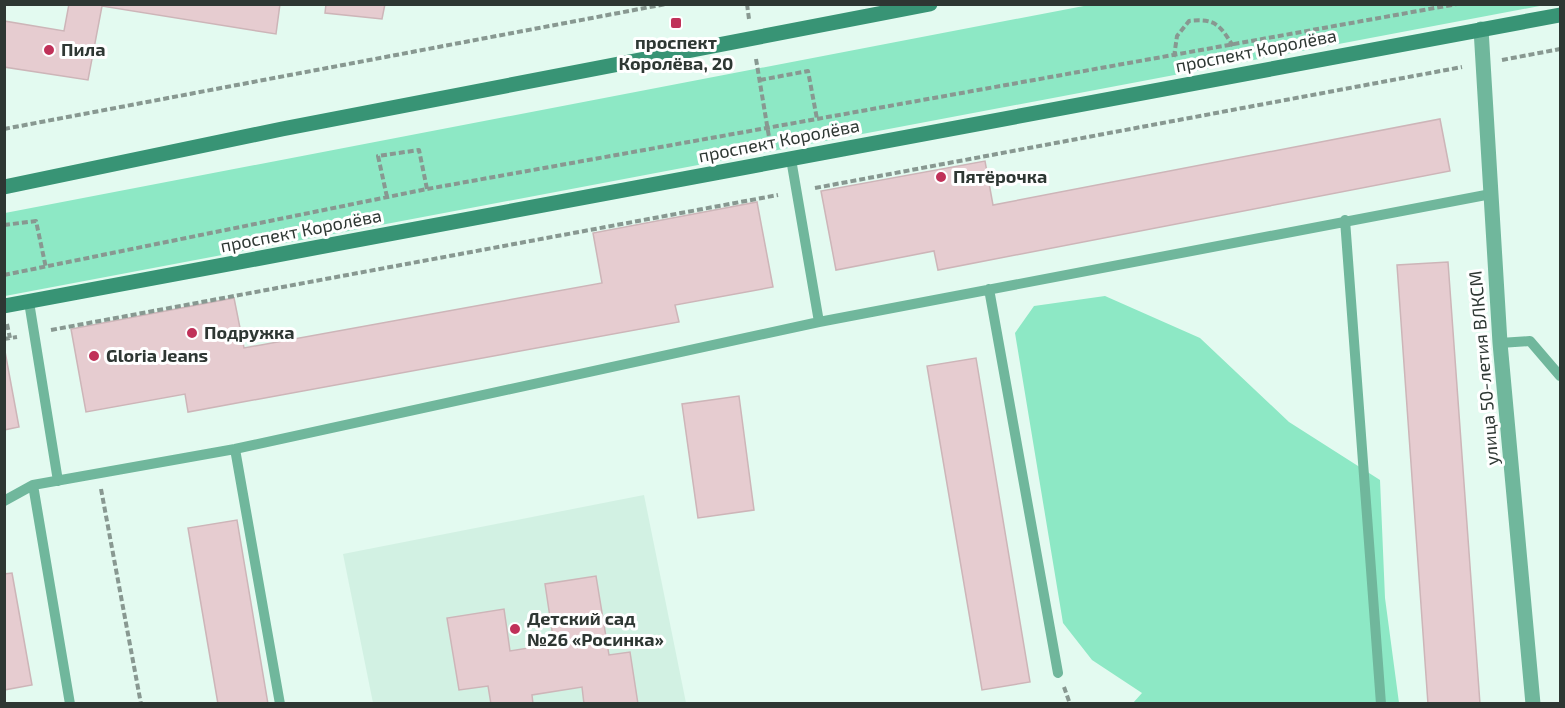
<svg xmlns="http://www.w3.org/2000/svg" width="1565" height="708" viewBox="0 0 1565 708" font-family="'Exo 2',sans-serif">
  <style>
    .built { fill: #d2f1e3 }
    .green { fill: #8de8c5 }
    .building { fill: #e6ccd0; stroke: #cdb5b8; stroke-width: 1.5 }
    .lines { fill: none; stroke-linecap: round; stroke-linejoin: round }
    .path { stroke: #889891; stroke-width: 4; stroke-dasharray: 6 3; stroke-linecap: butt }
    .lane { stroke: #70b79c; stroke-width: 10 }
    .street { stroke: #70b79c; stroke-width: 15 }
    .secondary { stroke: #389475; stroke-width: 15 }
    .poi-dot { fill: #c03159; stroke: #fff; stroke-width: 2 }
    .labels { text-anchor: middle; stroke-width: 6; stroke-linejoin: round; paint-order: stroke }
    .poi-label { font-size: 18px; font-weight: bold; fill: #2e3733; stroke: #fff; text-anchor: start }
    .street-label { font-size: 18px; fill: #2e3733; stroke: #fff }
  </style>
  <rect width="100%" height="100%" fill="#e3faf0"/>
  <path class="built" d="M644,495L686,703H373L343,554Z"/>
  <path class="green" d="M1089,5H1545L5,296V213Z
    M1105,296L1200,338L1289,422L1380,480L1385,598L1399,703H1133L1142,693L1092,660L1063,623L1015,333L1034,306Z"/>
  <path class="building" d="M69,4H280L276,34L102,6L88,80L4,67V21L64,31Z
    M326,4H385L382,19L325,13Z
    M1440,119L1450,171L938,270L934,251L836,270L821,191L985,161L993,205Z
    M757,202L773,287L675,305L679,322L188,412L185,394L86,412L71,329L234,298L244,348L602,283L593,233Z
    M1448,262L1480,704H1428L1397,265Z
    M4,346L19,427L4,430Z
    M976,358L1030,682L982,690L927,366Z
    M739,396L754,510L698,518L682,404Z
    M237,520L268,704H218L188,528Z
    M12,573L32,685L4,690V574Z
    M596,576L609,655L630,652L638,704H584L582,687L532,695L533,704H491L488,686L459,690L447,618L504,609L510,651L554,644L545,584Z"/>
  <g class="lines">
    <path class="path" d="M747,4L749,19
      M1174,57L1177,36L1189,21C1215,18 1220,25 1233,46
      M756,59L770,143
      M1502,60L1560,49
      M760,80L808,71L817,119
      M4,129L666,4
      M815,188L1462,67
      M387,197L378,156L419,150L427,189
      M4,225L36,221L46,268
      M4,275L427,189L1457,4
      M7,324L10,338
      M51,330L778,195
      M4,339L17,337
      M101,489L141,704
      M1064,687L1070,704"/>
    <path class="lane" d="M791,159L819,322
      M1345,220L1381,704
      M989,289L1058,673
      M29,302L58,481
      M1500,343L1530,341L1560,376
      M235,449L280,704
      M33,485L70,704
      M4,501L33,485L235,449L819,322L1491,194"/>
    <path class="street" d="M1481,29L1500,343L1533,704"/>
    <path class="secondary" d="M4,187L282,129L930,4
      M4,306L1560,15"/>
  </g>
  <g class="poi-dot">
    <rect x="670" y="17" width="12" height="12" rx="3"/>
    <circle cx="49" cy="50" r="6"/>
    <circle cx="941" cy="177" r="6"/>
    <circle cx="192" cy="333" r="6"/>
    <circle cx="94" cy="356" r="6"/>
    <circle cx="515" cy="629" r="6"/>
  </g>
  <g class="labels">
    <g class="poi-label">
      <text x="676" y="49" text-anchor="middle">проспект<tspan x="676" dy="21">Королёва, 20</tspan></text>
      <text x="61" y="56">Пила</text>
      <text x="953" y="183">Пятёрочка</text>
      <text x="204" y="339">Подружка</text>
      <text x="106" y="362">Gloria Jeans</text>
      <text x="527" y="625">Детский сад<tspan x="527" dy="21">№26 «Росинка»</tspan></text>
    </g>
    <g class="street-label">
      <text transform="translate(1256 51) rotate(-11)" y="6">проспект Королёва</text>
      <text transform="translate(779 141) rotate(-11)" y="6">проспект Королёва</text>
      <text transform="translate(301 231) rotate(-11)" y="6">проспект Королёва</text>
      <text transform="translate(1484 368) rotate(-95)" y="6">улица 50-летия ВЛКСМ</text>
    </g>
  </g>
  <rect width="1565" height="708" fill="none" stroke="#2e3733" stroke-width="12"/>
</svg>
